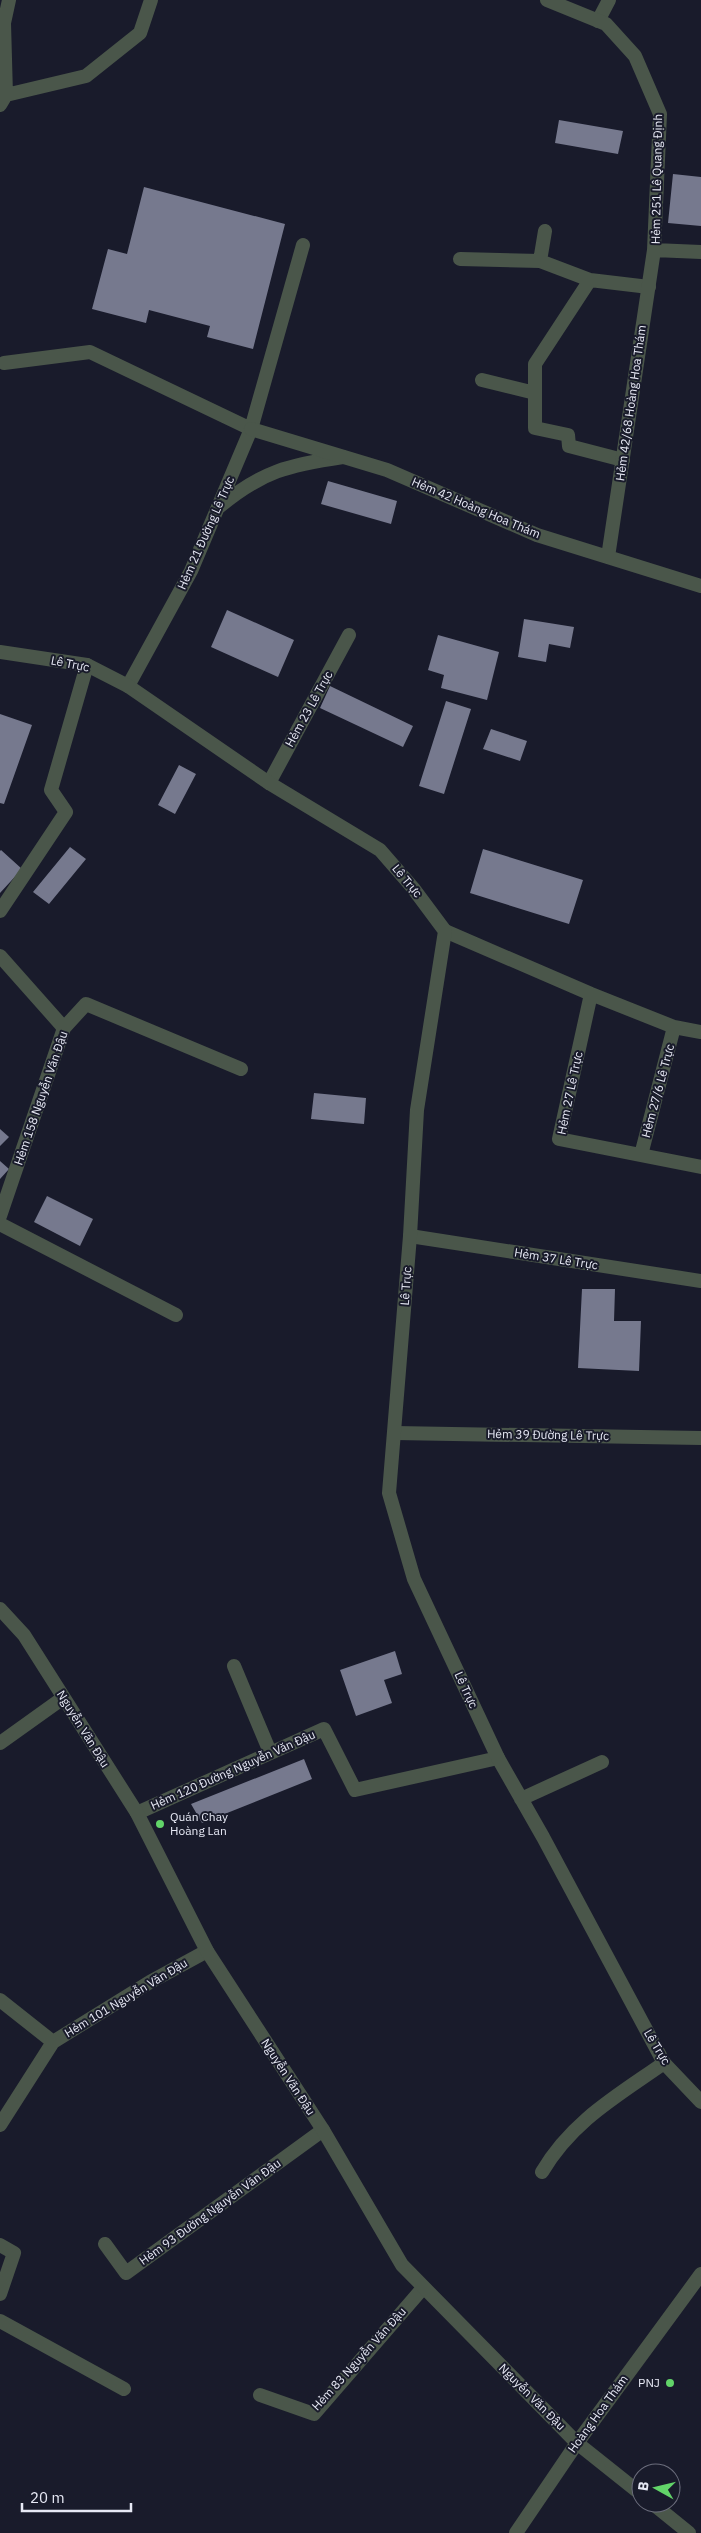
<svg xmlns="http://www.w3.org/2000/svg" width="701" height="2533" viewBox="0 0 701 2533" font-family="'IBM Plex Sans',sans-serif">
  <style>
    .building { fill: #76798e }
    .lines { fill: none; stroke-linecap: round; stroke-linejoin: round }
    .service { stroke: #4a564a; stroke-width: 14 }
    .minor { stroke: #4a564a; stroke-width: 14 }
    .tertiary { stroke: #4a564a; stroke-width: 14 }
    .poi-dot { fill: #62d469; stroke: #191b2b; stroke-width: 2 }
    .labels { text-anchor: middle; stroke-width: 4; stroke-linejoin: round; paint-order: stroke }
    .street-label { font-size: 12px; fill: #e7e9f5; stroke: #191b2b }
    .poi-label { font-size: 12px; fill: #e7e9f5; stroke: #191b2b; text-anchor: start }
  </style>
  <rect width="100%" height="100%" fill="#191b2b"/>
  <path class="building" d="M559,120L623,131L618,154L555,143Z
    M673,174L701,177V226L668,223Z
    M144,187L285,224L253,349L207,337L210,326L149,310L146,323L92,309L108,249L127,254Z
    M328,481L397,501L391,524L321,504Z
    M227,610L294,640L278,677L211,647Z
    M524,619L574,627L570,648L549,644L546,662L518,657Z
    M438,635L499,652L487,700L441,688L444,675L428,670Z
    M330,686L413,726L403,747L320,708Z
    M446,701L471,709L444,794L419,786Z
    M0,714L32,725L4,804L0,803Z
    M491,729L527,741L520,761L483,749Z
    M179,765L196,774L175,814L158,805Z
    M70,847L86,859L49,904L33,892Z
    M483,849L583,880L569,924L470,893Z
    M1,850L22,869L0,893V851Z
    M314,1093L366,1098L364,1124L311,1119Z
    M0,1129L9,1137L0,1146Z
    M0,1161L9,1169L0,1179Z
    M47,1196L93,1219L80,1246L34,1222Z
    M582,1289H615L614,1321H641L639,1371L578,1368Z
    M395,1651L402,1674L384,1680L392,1703L356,1716L340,1670Z
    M304,1759L312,1779L202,1823L191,1804Z"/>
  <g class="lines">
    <path class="service" d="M598,21L609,0
      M6,95L86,76L140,33L151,0
      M0,105L6,95L4,23L9,0
      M460,259L540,261L590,280
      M540,261L545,231
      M4,363L90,352L251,429
      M482,380L535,393
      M623,460L569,446L568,435L535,428V364L590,280L649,287
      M219,507C262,471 289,465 343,457
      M128,686L191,571L251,429L303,245
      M269,783L349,635
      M0,911L66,812L51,790L87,665
      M445,931L591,994L674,1027L701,1032
      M0,956L64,1028
      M591,994L559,1139L701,1167
      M641,1155L674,1027
      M0,1216L64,1028L86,1004L241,1069
      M0,1224L176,1315
      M410,1236L701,1281
      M395,1433L701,1438
      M234,1666L270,1752
      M0,1743L63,1698
      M137,1813L324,1729L355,1790L498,1758
      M0,2000L53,2042
      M0,2125L53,2042L150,1982L207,1951
      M542,2172C572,2121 617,2096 664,2063
      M105,2244L126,2273L323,2130
      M0,2245L14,2253L0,2294
      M0,2321L124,2389
      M260,2395L314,2414L423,2288"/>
    <path class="minor" d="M547,0L606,24L635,56L660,114L654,250L701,252
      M251,429L387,470L537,535L701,586
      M608,557L654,250
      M0,652L87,665L128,686L269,783L380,850L413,888L445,931L417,1110L410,1236L389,1493L414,1579L498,1758L543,1837L664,2063L701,2102
      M521,1799L602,1762"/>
    <path class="tertiary" d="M0,1609L24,1635L137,1813L207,1951L323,2130L402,2265L577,2443L641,2494
      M652,2503L689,2533
      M516,2533L577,2443L701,2274"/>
  </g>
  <g class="poi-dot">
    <circle cx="160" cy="1824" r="5"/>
    <circle cx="670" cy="2383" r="5"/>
  </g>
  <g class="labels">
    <g class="street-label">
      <text transform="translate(657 179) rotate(-89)" y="4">Hẻm 251 Lê Quang Định</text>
      <text transform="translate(631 403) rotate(-82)" y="4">Hẻm 42/68 Hoàng Hoa Thám</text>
      <text transform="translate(476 508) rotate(23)" y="4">Hẻm 42 Hoàng Hoa Thám</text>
      <text transform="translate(206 533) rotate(-66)" y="4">Hẻm 21 Đường Lê Trực</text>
      <text transform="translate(70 664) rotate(11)" y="4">Lê Trực</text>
      <text transform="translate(309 709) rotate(-61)" y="4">Hẻm 23 Lê Trực</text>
      <text transform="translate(407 881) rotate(50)" y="4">Lê Trực</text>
      <text transform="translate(658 1091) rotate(-75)" y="4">Hẻm 27/6 Lê Trực</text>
      <text transform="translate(570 1093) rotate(-78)" y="4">Hẻm 27 Lê Trực</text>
      <text transform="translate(41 1098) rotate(-71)" y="4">Hẻm 158 Nguyễn Văn Đậu</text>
      <text transform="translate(556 1259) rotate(9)" y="4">Hẻm 37 Lê Trực</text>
      <text transform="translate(406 1286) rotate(-86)" y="4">Lê Trực</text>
      <text transform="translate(548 1435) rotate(1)" y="4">Hẻm 39 Đường Lê Trực</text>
      <text transform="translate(466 1690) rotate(65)" y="4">Lê Trực</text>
      <text transform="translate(83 1729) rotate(58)" y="4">Nguyễn Văn Đậu</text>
      <text transform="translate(233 1770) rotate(-24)" y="4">Hẻm 120 Đường Nguyễn Văn Đậu</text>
      <text transform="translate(126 1998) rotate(-31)" y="4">Hẻm 101 Nguyễn Văn Đậu</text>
      <text transform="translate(657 2047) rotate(59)" y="4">Lê Trực</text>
      <text transform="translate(288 2077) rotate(57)" y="4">Nguyễn Văn Đậu</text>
      <text transform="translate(210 2212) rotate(-36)" y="4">Hẻm 93 Đường Nguyễn Văn Đậu</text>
      <text transform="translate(359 2359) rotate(-48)" y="4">Hẻm 83 Nguyễn Văn Đậu</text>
      <text transform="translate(532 2397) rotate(45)" y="4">Nguyễn Văn Đậu</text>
      <text transform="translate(598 2414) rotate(-54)" y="4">Hoàng Hoa Thám</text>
    </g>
    <g class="poi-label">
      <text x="170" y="1821">Quán Chay<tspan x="170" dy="14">Hoàng Lan</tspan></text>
      <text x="660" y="2387" text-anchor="end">PNJ</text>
    </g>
  </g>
  <g transform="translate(656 2488) rotate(278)"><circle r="24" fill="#191b2b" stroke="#6b6d7c"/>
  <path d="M0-4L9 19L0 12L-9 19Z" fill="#62d469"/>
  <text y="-8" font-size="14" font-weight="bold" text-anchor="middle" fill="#e7e9f5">B</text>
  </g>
  <path d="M22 2503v8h109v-8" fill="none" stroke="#e7e9f5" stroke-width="2.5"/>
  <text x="30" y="2503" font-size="15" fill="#e7e9f5" stroke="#191b2b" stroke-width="4" paint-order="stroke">20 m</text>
</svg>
